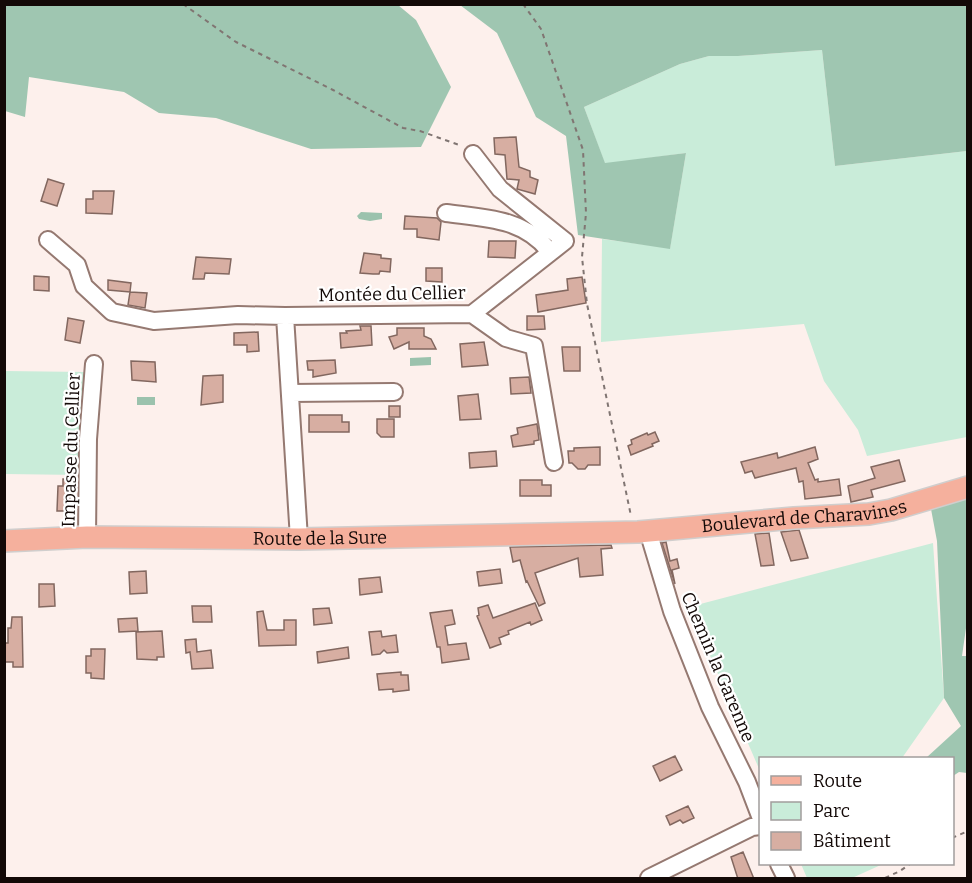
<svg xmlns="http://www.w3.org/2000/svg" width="972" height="883" viewBox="0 0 972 883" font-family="Bitter,serif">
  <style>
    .green { fill: #c9ecd9 }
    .forest { fill: #9fc6b1 }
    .water { fill: #9bc2ad }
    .building { fill: #d7aea2; stroke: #82675f; stroke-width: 1.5 }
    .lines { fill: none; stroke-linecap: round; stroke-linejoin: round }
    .minor-casing { stroke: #957971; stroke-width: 20 }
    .major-casing { stroke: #d0cecd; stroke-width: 24 }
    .path { stroke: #807572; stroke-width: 2; stroke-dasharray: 4.5 4.5; stroke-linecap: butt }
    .minor { stroke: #fff; stroke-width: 16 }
    .major { stroke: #f5b09d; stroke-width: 21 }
    .labels { text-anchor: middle; stroke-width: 4.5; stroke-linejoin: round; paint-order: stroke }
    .street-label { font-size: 18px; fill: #130907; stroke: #fff }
  </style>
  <rect width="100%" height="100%" fill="#fdf0ec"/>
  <path class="green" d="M822,50L835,166L967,151V437L867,456L858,430L824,381L804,324L601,342L602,239L670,248L686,153L605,164L584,107L680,64L709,56H738Z
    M5,371L85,372L79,475L5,474Z
    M933,543L944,698L902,758H760V771L689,607Z
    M801,864H883L852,878H807Z"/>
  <path class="forest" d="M4,5H398L416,20L451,87L421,147L311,149L216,118L159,113L124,92L29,77L25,117L5,111Z
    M460,5H967V151L835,166L822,50L738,56H709L680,64L584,107L605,163L686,153L670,249L578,235L566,136L536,117L497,33Z
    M967,495L968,614L962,656H968L967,773L959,772L953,776L952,758H926L961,726L944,698L937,541L931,509Z"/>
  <path class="water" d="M361,212L382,213V219L370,221L359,219L357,216Z
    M431,357V365L410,366V358Z
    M137,397H155V405H137Z"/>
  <path class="building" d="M516,137L519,167L530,171V177L538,180L535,194L517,189L519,180L507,179L505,155L495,154L494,138Z
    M48,179L64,184L57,206L41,201Z
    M93,191H114L112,214L86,213V199H93Z
    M405,216L437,218L441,222L439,240L417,237V229H404Z
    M489,241H516L515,258L488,257Z
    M364,253L381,255V258L391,259L390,272L380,271L379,274H373L360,273Z
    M196,257L231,259L229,274L205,273L204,279H193Z
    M426,268H442V282L426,281Z
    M34,276L49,277V291L34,290Z
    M582,277L586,303L538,312L536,295L568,290L567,279Z
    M108,280L131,283L130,292L108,290Z
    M130,292L147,293L145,308L128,305Z
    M527,316H544L545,329L527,330Z
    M68,318L84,321L80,343L65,340Z
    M360,326H371L372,345L341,348L340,333H347L346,331L361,330Z
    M397,328H424V336L431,339L436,349H409V342L394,349L389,337L397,335Z
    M258,332L259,351L247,352V345H234V333Z
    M484,342L488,365L462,367L460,344Z
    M562,347H580V371H564Z
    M335,360L336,373L313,377V370H308L307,361Z
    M131,361L155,362L156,382L132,380Z
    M223,375V402L201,405L203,376Z
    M529,377L531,393L511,394L510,378Z
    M478,394L481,419L460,420L458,396Z
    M389,406H400V417H389Z
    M309,415H342V422H349V432H309Z
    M377,419H394V437H381L377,433Z
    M537,424L539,440L534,441V444L513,447L511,436L518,434L517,428Z
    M655,432L659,441L652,444L653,446L631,455L628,446L632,444L631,440L647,433L648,435Z
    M600,447V465H588L585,469H578L572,463H569L568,451H574V448Z
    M815,447L818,459L808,463L815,480L818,479V482L839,479L841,495L805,499L803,481L799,482L796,468L755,478L752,471L745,473L741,462L777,453L778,458Z
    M496,451L497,466L470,468L469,453Z
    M899,460L905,481L871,490L873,497L851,502L848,486L875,478L871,467Z
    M63,479L77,480V491H70V511H57L58,486H63Z
    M520,480H542V485H551V496H520Z
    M799,530L808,558L791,561L781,532Z
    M769,533L774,565L761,566L755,534Z
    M666,542L670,561L677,559L679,568L672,570L675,584L662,543Z
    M611,545L612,548L601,549L603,575L580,577L578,558L535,573L545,603L539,606L527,581L526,582L520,560L513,562L510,547Z
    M500,569L502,583L479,586L477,572Z
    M146,571L147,593L130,594L129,572Z
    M380,577L382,592L360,595L359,579Z
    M39,584H54L55,606L39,607Z
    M535,603L542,620L531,625L530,622L508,631L509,634L499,638L501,644L490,648L477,616L479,615L478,608L488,605L493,618Z
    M192,606H211L212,622H193Z
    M329,608L332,623L314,625L313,609Z
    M452,610L455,624L445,626L448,645L466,643L469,659L442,663L440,647H437L430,613Z
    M263,611L267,630H284V620H296V645L259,646L257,612Z
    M12,617H22L23,667H13V662H4V643H8V628H11Z
    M137,618L138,631L119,632L118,619Z
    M162,631L164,657H157V660L137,659L136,632Z
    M381,631L382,637L396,635L398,652L387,653L384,650L380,654L372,655L369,632Z
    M196,639L197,652L211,650L213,668L192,669L190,652L186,653L185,640Z
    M348,647L349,658L318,663L317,652Z
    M91,649H105L104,679L91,678V673H86V656H91Z
    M401,672V675H408L409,690L393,692V689L379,690L377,674Z
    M675,756L682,770L660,781L653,766Z
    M688,806L694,818L683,823L680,820L670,825L666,816Z
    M743,852L754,879H738L731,857Z"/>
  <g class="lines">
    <g class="minor-casing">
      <path id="minor" d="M446,213C485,218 524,218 550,252
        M48,240L77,265L84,286L112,312L154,321L238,315L285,316L299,539
        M472,314L506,338L534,346L554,462
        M285,316L472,314L565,241L500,189L473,154
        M290,393L394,392
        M648,531L672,611L710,707L747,782L760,816
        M87,537L88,439L94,364
        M779,864L786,878
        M649,878L752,827L760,826"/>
    </g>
    <g class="major-casing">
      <g id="major">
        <path id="s1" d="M4,541L87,537L299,539L638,532L794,518L869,514L891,510L968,487"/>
      </g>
    </g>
    <path class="path" d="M183,4L236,42L333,90L403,128L420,131L462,146
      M523,4L541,29L583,150L586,213L582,257L587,304L631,516
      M952,838L968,831
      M885,878L900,871L910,864"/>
    <use href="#minor" class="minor"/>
    <use href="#major" class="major"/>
  </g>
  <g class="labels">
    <g class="street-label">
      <text transform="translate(392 294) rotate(-1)" y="6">Montée du Cellier</text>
      <text transform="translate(71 450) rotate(-88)" y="6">Impasse du Cellier</text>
      <text dy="6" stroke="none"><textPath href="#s1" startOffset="801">Boulevard de Charavines</textPath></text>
      <text dy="6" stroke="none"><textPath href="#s1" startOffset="316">Route de la Sure</textPath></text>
      <text transform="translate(718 667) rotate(67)" y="6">Chemin la Garenne</text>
    </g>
  </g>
  <rect width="972" height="883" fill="none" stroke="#130907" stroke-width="12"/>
  <rect x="759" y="757" width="195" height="108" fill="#ffffff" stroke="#a19d9c" stroke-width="1.5"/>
  <rect x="771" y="776" width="30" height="9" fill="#f5b09d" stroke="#a19d9c" stroke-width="1.5"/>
  <text x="813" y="787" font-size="18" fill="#130907">Route</text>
  <rect x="771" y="802" width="30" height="18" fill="#c9ecd9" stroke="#a19d9c" stroke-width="1.5"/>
  <text x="813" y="817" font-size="18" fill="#130907">Parc</text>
  <rect x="771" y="832" width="30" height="18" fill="#d7aea2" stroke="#a19d9c" stroke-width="1.5"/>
  <text x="813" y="847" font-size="18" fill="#130907">Bâtiment</text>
</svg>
